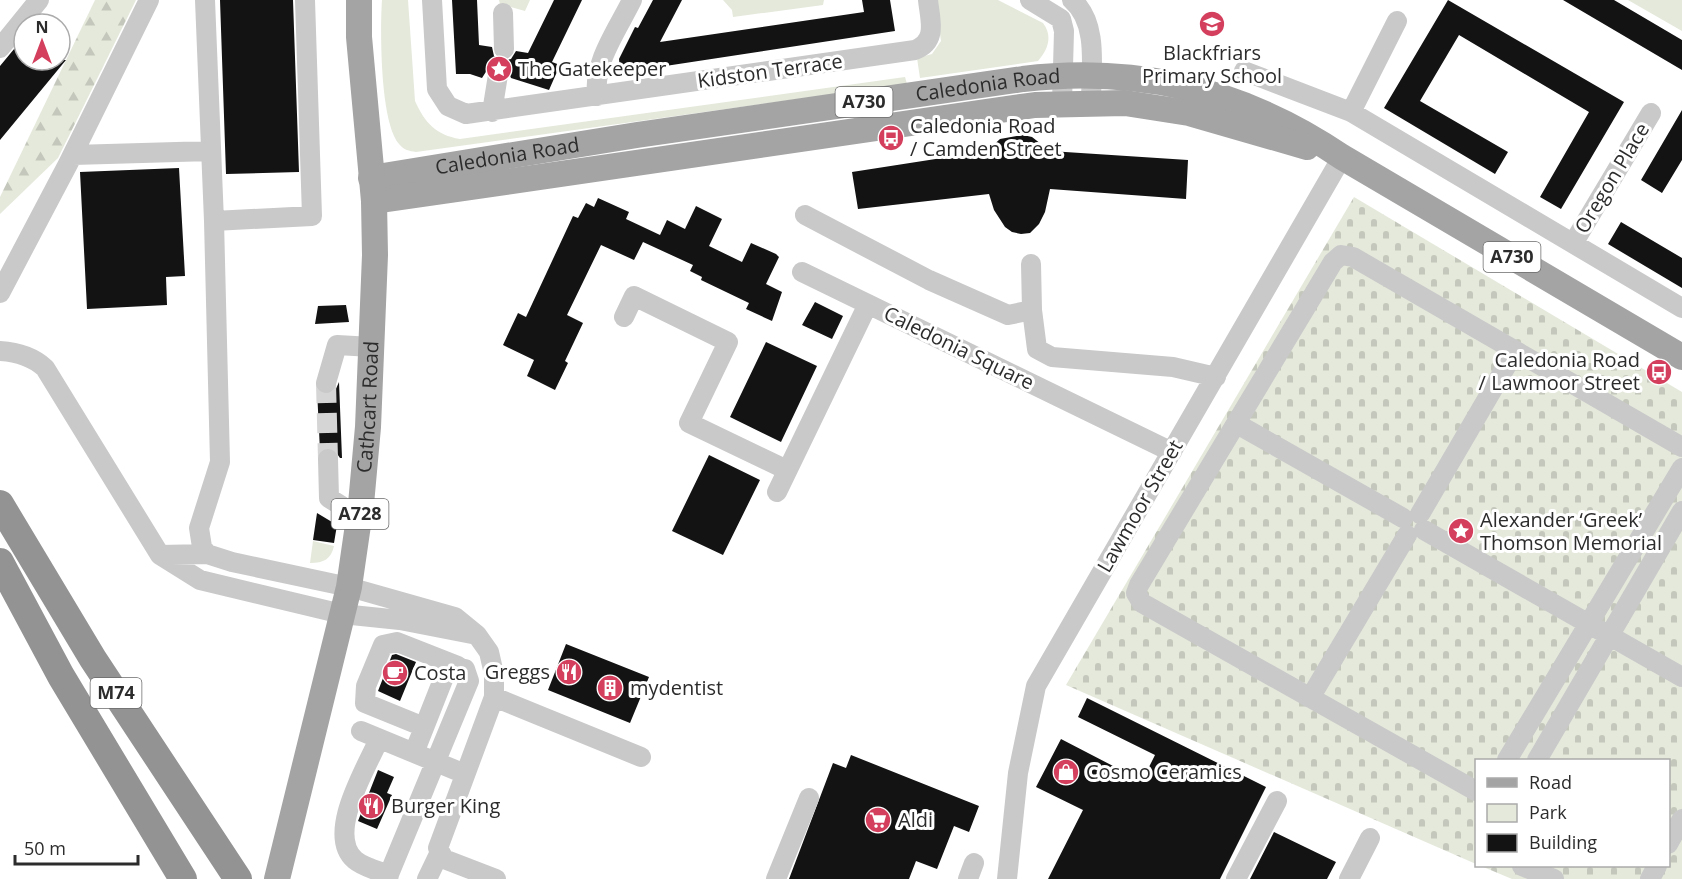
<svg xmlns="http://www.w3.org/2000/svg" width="1682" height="879" viewBox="0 0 1682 879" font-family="'Open Sans',sans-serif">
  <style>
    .green { fill: #e4e9db }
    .forest { fill: url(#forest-firs) }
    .cemetery { fill: url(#cemetery-stones) }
    .building { fill: #131313 }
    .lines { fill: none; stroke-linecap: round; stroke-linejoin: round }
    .minor-tunnel { stroke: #d5d5d5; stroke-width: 20; stroke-dasharray: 20 10; stroke-linecap: butt }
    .minor { stroke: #c9c9c9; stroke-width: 20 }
    .major { stroke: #a4a4a4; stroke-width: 26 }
    .highway { stroke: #939393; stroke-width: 28 }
    .labels { text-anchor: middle; stroke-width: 6; stroke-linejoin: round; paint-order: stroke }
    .shield { fill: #fff; stroke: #6b6b6b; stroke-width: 1.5 }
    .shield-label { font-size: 18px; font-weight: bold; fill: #2c2c2c }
    .poi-label { font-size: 20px; fill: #2c2c2c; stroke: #fff; text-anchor: start }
    .street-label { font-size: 20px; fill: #2c2c2c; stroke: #fff }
  </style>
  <defs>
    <pattern id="forest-firs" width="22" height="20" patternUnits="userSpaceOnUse" patternTransform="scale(1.5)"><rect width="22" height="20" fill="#e4e9db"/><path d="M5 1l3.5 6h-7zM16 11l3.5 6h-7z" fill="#c4c8bc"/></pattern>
    <pattern id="cemetery-stones" width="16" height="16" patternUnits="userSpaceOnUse" patternTransform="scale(1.5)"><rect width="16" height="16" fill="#e4e9db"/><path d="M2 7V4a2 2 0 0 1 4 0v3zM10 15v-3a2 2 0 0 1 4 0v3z" fill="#c4c8bc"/></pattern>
  </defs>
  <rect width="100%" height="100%" fill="#fff"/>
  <path class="green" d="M382,0H408L415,101C425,123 436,135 460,139L905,77L907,84L416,152C409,151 404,150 399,144C380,122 380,31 382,0Z
    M499,0H530L525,11L500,4Z
    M723,0H824L823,5L733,17L732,10Z
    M935,0H998L1043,23C1053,36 1048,50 1038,61L920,78L917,58L932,54L941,41Z
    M1628,0H1682V31Z
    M313,541L334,546C331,559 324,563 310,563Z"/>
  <path class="forest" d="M95,0H136L58,158L0,214V197Z"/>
  <path class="cemetery" d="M1354,197L1682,392V879H1512L1481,866H1668V760H1476V864L1066,685Z"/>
  <path class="building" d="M220,0H293L299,172L226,174Z
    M452,0H477L479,45L492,47L494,56L504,61L511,59L516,51L528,53L554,0H582L552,62L560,65L549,90L511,78L506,66L499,63L489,67L482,78L470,74H456Z
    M653,0H682L660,42L864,12L862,0H890L895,31L626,72L620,70L619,59L635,27L638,28Z
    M1448,0L1624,102L1561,209L1540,197L1589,112L1459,35L1420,101L1508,152L1495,174L1384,108Z
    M1563,0H1614L1682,40V70Z
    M24,37V60H66L0,140V66Z
    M1682,110V160L1662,193L1641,180Z
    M1023,135L1032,137L1050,151L1188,160L1186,199L1050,189L1045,212L1039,224L1030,233L1021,234L1012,232L1005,227L994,210L989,194L858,209L852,172L987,151L1000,139Z
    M179,168L185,276L166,277L167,305L87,309L80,172Z
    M598,198L629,212L626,219L660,235L667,220L685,229L696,206L722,219L709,246L742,262L751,243L776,254L779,257L766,284L782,292L772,321L746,309L749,303L701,280L702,277L690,271L693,265L643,242L634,260L601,245L567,315L583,323L565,361L568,363L555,390L527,376L534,360L503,345L518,313L526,317L573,216L578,218L586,203L594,207Z
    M1621,222L1682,258V288L1608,244Z
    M815,302L843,316L832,339L802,325Z
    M346,305L349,322L315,324L318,306Z
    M766,342L817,366L781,442L730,417Z
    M339,382L342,458H340L333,448L327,447L320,451L317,390L322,394H329L335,391Z
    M709,455L760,480L723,555L672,531Z
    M317,513L337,525L334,543L313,540Z
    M566,644L649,677L630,723L548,690Z
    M396,654L416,662L400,701L378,691L392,655Z
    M1087,698L1266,787L1220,879H1048L1083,810L1036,787L1061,739L1142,781L1155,755L1078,717Z
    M851,755L979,806L969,832L954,826L937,869L916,861L909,879H789L833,763L846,768Z
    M378,770L394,777L387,793L392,795L377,829L358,821Z
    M1274,832L1336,862L1327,879H1250Z"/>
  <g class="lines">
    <path class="minor-tunnel" d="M326,383L328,459"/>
    <path class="minor" d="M205,0L214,221L220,462L199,528L202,547L207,554L232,562L349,587L455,617L477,635L489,652L494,674V697L438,848L444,859L496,879
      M432,0L437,89L448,106L466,114L915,50C938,41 930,20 928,0
      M1030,0L1061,19L1064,31L1062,103
      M1072,0C1099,23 1091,69 1091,102
      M503,13L504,49
      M0,48L39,0
      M1244,71L1351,112L1682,308
      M597,96C593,62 618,29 632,0
      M492,112L498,75
      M1351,112L1397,21
      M73,155L211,151
      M805,215L929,280L1008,315L1032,310L1031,264
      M214,221L312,216L305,0
      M1574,242L1651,113
      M802,272L1172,452
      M0,293L68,164L149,0
      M1032,310L1037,349L1052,357L1173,367L1216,377
      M624,317L634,296L728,342L689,423L787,470
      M0,351C16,352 33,357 45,368L160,555L207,554
      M326,383L337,345L372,347
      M1237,424L1403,518
      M328,459L329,498L359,517
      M777,492L868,304
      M1420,514L1515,351
      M1424,530L1682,677
      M160,555L200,580L342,614L400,620L477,635
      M494,697L641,757
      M1310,698L1407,535
      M424,727L365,703L366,686L383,645L397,642L458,666
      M361,731L465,774
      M379,739C367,767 325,834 355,860C363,867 379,871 389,875
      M1507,760L1682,468
      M1537,760L1682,511
      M1476,791L1142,603L1136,593L1139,585L1333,262L1341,255L1353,257L1682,447
      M1668,844L1682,819
      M1522,866L1554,879
      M387,879L469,681L465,669L450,666L446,672L414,753
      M427,879L439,854
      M776,879L809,798
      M968,879L974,863
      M1007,879L1018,773L1036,686L1342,157
      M1236,879L1277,801
      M1349,879L1370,838
      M1650,879L1657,866"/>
    <g class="major">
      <path id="s1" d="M371,178L637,135L1023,79C1140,65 1245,91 1342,157L1682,357"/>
      <path d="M374,201L1035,105L1125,103L1189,113L1307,147"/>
      <path id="s2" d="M277,879L349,587L361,504L368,427L375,255L374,201L359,37V0"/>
    </g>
    <path class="highway" d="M0,504L93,659L238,879
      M0,562L61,676L183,879"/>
  </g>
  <defs>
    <g id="school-disc" transform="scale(1.35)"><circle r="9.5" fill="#d33f5d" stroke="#fff"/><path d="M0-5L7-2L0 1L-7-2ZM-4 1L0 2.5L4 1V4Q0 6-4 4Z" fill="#fff"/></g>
    <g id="sight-disc" transform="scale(1.35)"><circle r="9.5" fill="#d33f5d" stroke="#fff"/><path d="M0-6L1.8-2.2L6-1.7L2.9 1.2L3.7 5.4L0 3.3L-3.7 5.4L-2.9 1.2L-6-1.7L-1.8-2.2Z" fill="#fff"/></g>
    <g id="bus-disc" transform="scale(1.35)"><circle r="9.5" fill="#d33f5d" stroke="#fff"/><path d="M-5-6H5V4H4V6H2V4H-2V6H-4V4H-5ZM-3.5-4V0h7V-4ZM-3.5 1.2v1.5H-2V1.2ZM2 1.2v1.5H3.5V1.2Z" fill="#fff"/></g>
    <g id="restaurant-disc" transform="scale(1.35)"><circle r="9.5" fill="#d33f5d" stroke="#fff"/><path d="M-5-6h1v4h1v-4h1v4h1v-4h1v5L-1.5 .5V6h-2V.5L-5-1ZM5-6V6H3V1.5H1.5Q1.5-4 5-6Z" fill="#fff"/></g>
    <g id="cafe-disc" transform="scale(1.35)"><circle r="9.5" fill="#d33f5d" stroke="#fff"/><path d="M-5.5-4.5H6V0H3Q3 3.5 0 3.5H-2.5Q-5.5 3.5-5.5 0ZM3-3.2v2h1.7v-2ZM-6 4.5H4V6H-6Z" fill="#fff"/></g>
    <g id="building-disc" transform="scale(1.35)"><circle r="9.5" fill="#d33f5d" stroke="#fff"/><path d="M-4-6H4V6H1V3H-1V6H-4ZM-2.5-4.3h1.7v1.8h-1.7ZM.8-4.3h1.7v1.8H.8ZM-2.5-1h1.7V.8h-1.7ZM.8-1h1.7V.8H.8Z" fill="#fff"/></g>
    <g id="shop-disc" transform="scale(1.35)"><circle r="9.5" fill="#d33f5d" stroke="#fff"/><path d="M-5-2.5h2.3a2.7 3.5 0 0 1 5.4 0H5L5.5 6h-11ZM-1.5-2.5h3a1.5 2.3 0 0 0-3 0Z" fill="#fff"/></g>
    <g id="supermarket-disc" transform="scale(1.35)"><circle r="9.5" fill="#d33f5d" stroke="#fff"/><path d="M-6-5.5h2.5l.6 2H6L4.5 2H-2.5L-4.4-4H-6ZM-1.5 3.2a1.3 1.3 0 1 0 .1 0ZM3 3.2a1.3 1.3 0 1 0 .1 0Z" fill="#fff"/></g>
  </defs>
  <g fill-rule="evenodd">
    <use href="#school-disc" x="1212" y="24"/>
    <use href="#sight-disc" x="499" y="69"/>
    <use href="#bus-disc" x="891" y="138"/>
    <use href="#bus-disc" x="1659" y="372"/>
    <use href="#sight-disc" x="1461" y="531"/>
    <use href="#restaurant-disc" x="569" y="672"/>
    <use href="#cafe-disc" x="395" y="673"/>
    <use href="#building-disc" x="610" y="688"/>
    <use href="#shop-disc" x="1066" y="772"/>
    <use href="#restaurant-disc" x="371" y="806"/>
    <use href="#supermarket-disc" x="878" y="820"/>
  </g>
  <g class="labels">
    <g class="shield">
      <rect x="835.5" y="87" width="57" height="30" rx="4.5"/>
      <rect x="1483.5" y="242" width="57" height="30" rx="4.5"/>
      <rect x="331.5" y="499" width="57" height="30" rx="4.5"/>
      <rect x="90.5" y="678" width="51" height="30" rx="4.5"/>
    </g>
    <g class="shield-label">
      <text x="864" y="108">A730</text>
      <text x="1512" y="263">A730</text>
      <text x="360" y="520">A728</text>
      <text x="116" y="699">M74</text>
    </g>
    <g class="poi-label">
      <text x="1212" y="60" text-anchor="middle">Blackfriars<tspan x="1212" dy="23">Primary School</tspan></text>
      <text x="518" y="76">The Gatekeeper</text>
      <text x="910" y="133">Caledonia Road<tspan x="910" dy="23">/ Camden Street</tspan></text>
      <text x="1640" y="367" text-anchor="end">Caledonia Road<tspan x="1640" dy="23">/ Lawmoor Street</tspan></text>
      <text x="1480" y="527">Alexander ‘Greek’<tspan x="1480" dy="23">Thomson Memorial</tspan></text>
      <text x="550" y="679" text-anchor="end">Greggs</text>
      <text x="414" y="680">Costa</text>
      <text x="630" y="695">mydentist</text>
      <text x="1086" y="779">Cosmo Ceramics</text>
      <text x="391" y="813">Burger King</text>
      <text x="898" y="827">Aldi</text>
    </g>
    <g class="street-label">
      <text transform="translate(770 71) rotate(-8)" y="7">Kidston Terrace</text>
      <text dy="7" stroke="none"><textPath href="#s1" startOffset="624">Caledonia Road</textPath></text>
      <text dy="7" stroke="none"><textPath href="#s1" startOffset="138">Caledonia Road</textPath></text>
      <text transform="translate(1612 178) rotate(-59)" y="7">Oregon Place</text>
      <text transform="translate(959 348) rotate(26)" y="7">Caledonia Square</text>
      <text dy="7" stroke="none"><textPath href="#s2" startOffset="482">Cathcart Road</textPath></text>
      <text transform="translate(1140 506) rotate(-60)" y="7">Lawmoor Street</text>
    </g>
  </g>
  <rect x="1475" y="759" width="195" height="108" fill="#ffffff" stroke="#ababab" stroke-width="1.5"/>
  <rect x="1487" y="778" width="30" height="9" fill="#a4a4a4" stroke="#ababab" stroke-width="1.5"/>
  <text x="1529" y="789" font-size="18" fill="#2c2c2c">Road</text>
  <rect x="1487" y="804" width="30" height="18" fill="#e4e9db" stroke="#ababab" stroke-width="1.5"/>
  <text x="1529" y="819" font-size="18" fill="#2c2c2c">Park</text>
  <rect x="1487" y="834" width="30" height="18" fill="#131313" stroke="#ababab" stroke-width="1.5"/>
  <text x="1529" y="849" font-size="18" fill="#2c2c2c">Building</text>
  <g transform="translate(42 42)"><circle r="28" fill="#ffffff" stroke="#ababab" stroke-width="1.5"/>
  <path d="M0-4.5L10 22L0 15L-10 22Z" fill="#d33f5d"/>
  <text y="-9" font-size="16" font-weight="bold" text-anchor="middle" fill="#2c2c2c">N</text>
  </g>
  <path d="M15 855v9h123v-9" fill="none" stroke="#2c2c2c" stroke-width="3"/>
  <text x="24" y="855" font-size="18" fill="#2c2c2c" stroke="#ffffff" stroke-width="4.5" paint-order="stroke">50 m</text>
</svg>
